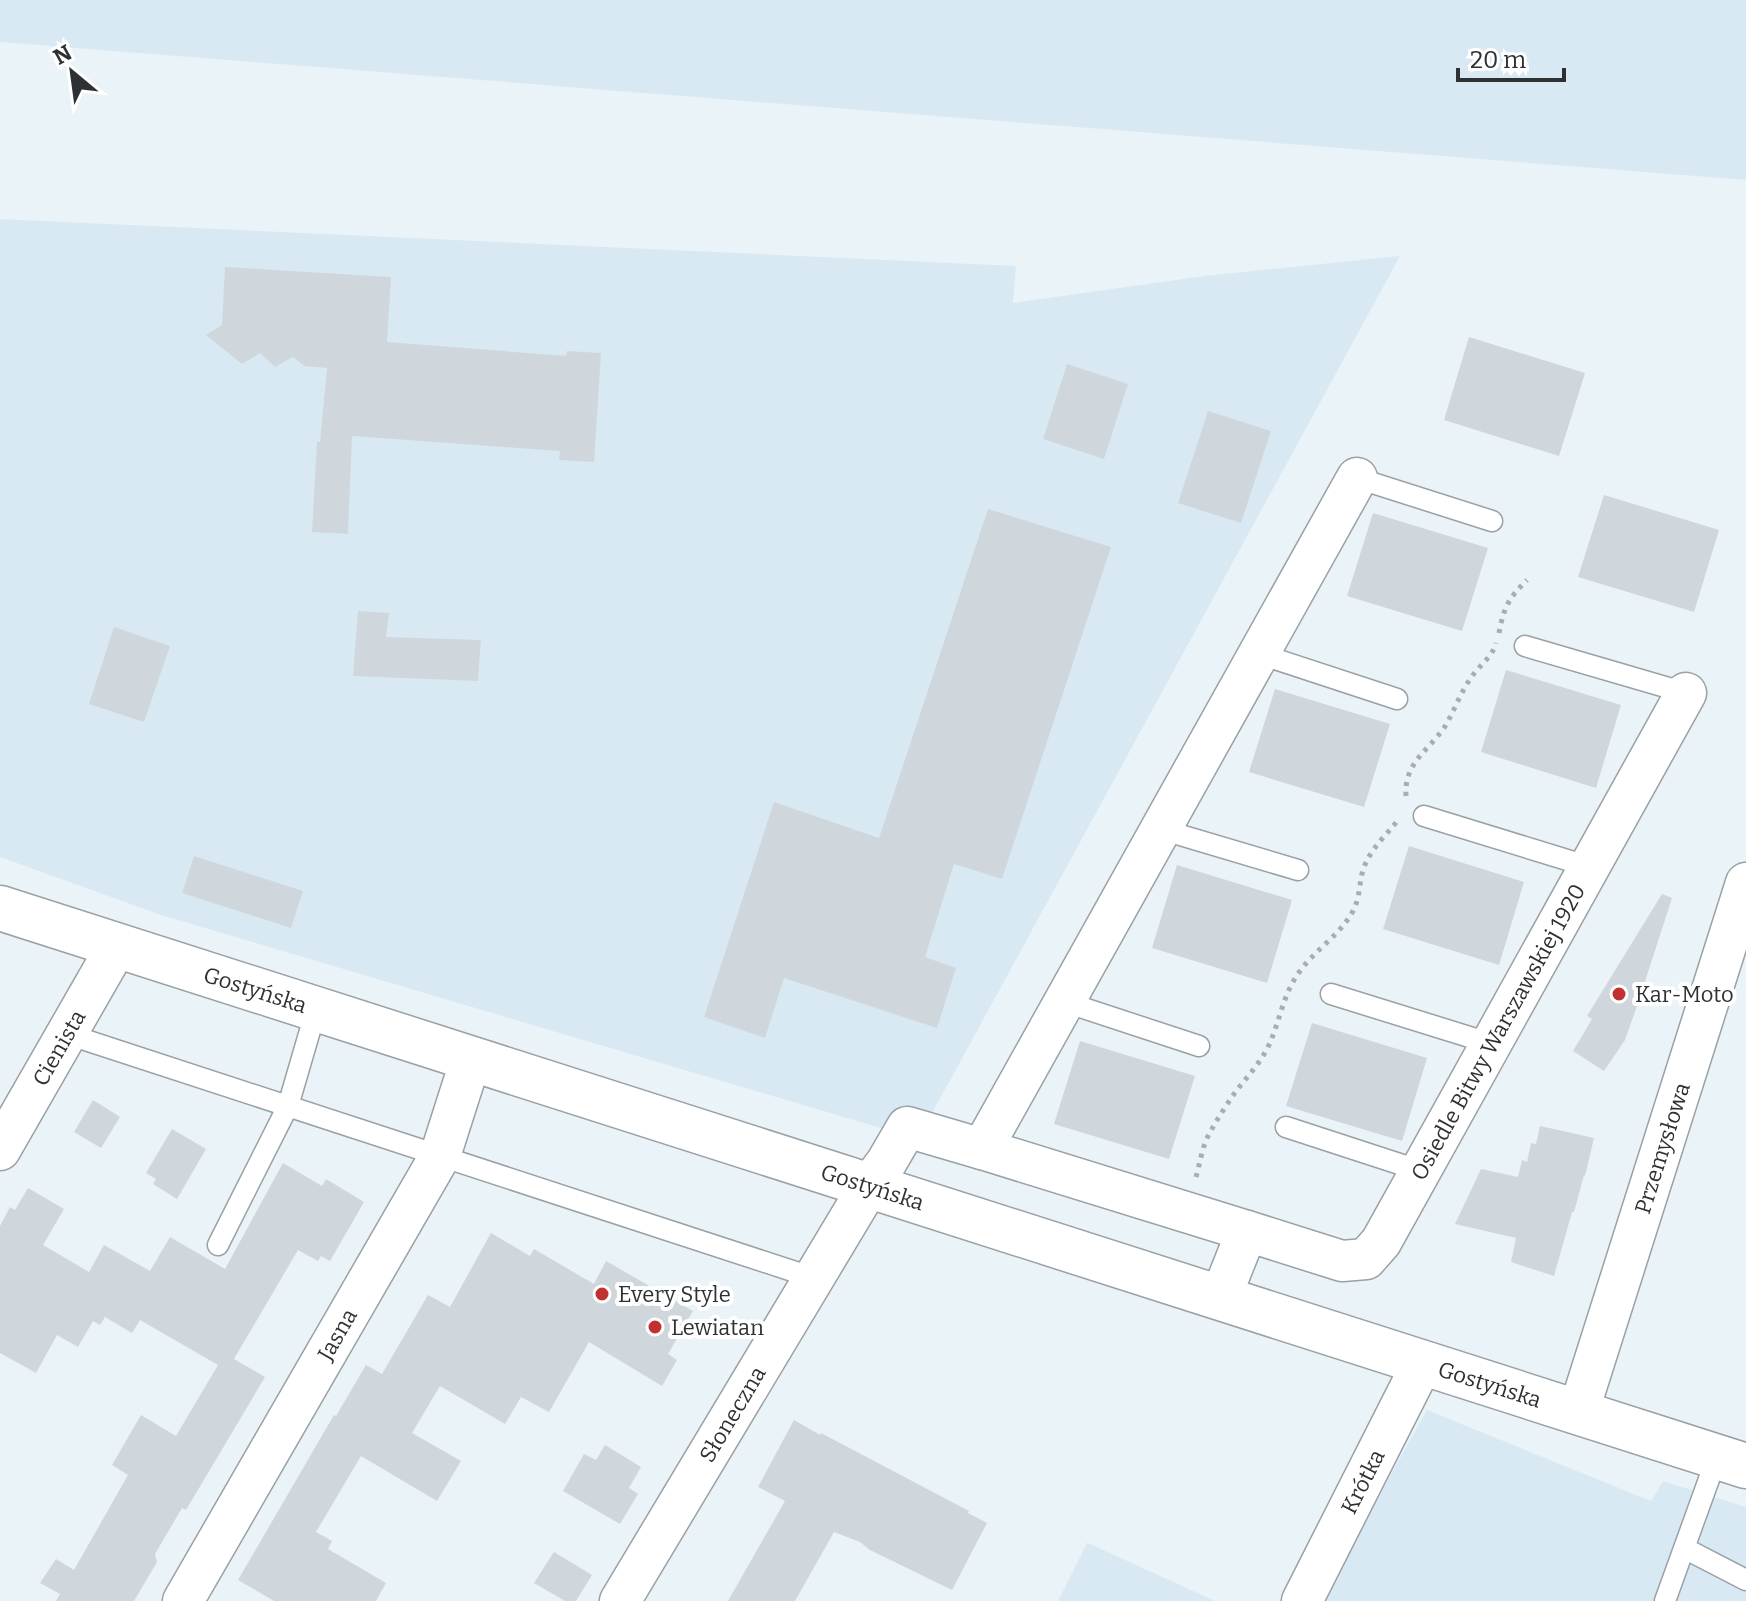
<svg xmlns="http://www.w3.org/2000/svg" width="1746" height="1601" viewBox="0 0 1746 1601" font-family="Bitter,serif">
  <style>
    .built { fill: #d9e9f3 }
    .building { fill: #cfd7dc }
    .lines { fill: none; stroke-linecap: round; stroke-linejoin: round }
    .lane-casing { stroke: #99a1a6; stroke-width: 23 }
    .street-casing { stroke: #99a1a6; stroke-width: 43 }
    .secondary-casing { stroke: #99a1a6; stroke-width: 47 }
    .path { stroke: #a7aeb2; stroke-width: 5; stroke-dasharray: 4 6; stroke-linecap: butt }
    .lane { stroke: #fff; stroke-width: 20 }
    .street { stroke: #fff; stroke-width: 40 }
    .secondary { stroke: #fff; stroke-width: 44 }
    .poi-dot { fill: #c03130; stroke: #fff; stroke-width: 3 }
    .labels { text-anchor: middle; stroke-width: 8; stroke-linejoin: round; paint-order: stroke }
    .street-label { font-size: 22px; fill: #2e3133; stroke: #fff }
    .poi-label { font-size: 22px; fill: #2e3133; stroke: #fff; text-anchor: start }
  </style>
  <rect width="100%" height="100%" fill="#eaf3f8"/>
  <path class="built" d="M0,0H1746V180L0,42Z
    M0,219L1016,266L1013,303L1204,276L1400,256L918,1139L161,915L0,857Z
    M1427,1410L1651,1501L1663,1481L1746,1507V1601H1320Z
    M1087,1543H1088L1215,1601H1058Z"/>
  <path class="building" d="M225,267L391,277L387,342L566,356L567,351L601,353L594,462L559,460L560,451L352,436L348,534L312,532L317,442H320L327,368L304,366L293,357L275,367L260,353L242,364L206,335L222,325Z
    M1469,337L1585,373L1559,456L1444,420Z
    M1067,364L1128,384L1104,459L1043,439Z
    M1208,411L1271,431L1241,523L1178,503Z
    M1604,495L1719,530L1694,612L1578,577Z
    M988,509L1111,547L1002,879L954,864L925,957L956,968L937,1028L784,978L765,1038L704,1017L774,802L879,838Z
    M1373,513L1488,548L1462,631L1347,596Z
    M358,611L389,613L386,637L481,640L478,681L353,676Z
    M114,627L170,646L144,722L89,704Z
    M1506,670L1621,705L1596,788L1481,752Z
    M1275,689L1390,724L1364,807L1249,772Z
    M1409,846L1524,882L1499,965L1383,929Z
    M194,856L303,891L291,928L182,893Z
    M1177,865L1292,900L1267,983L1152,948Z
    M1662,894L1672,898L1637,1006L1625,1040L1604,1071L1573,1051L1592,1019L1587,1016Z
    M1312,1023L1427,1058L1402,1141L1286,1106Z
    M1080,1041L1195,1076L1169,1159L1054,1124Z
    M93,1100L120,1117L101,1148L74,1132Z
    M1540,1126L1594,1138L1585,1176L1584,1175L1574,1212H1572L1554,1276L1511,1262L1516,1238L1455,1224L1481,1169L1518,1177L1522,1160L1527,1162L1531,1143L1536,1144Z
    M172,1129L206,1149L177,1199L153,1184L156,1179L146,1173Z
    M283,1163L322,1186L326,1179L364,1202L330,1261L321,1256L318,1261L298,1250L234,1359L265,1377L186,1510L182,1508L155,1554L157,1562L134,1601H56L60,1594L40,1583L56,1559L74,1570L128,1475L112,1465L141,1415L176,1436L218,1365L140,1320L132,1333L105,1317L100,1325L93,1321L78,1347L57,1335L36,1373L0,1353V1226L10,1207L15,1210L28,1188L64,1209L43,1245L89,1272L104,1245L150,1271L170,1237L225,1269Z
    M491,1233L530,1256L534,1249L594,1284L606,1261L693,1311L668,1354L677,1360L662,1386L589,1342L549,1412L521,1397L505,1424L440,1386L412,1433L461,1461L437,1501L361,1456L316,1532L332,1541L328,1549L386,1583L376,1601H274L238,1580L334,1415L336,1416L366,1365L382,1374L428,1295L450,1307Z
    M794,1420L820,1435L821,1433L969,1511L968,1513L987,1523L952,1590L870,1550L860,1542L834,1532L795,1601H728L785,1501L758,1487Z
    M605,1445L641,1467L629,1488L638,1494L620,1524L563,1491L584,1454L596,1460Z
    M554,1552L592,1575L576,1601H565L534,1583Z"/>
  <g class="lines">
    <g class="lane-casing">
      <path id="lane" d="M1357,478L1492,521
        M1525,646L1686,693
        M1260,654L1397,699
        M1424,816L1590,867
        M1160,829L1298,870
        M1331,994L1492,1044
        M1065,1002L1199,1046
        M67,1034L814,1278
        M1286,1127L1421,1171
        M218,1245L288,1106L316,1010
        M1684,1548L1746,1580
        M1665,1601L1717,1457"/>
    </g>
    <g class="street-casing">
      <g id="street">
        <path d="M982,1149L1247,1231"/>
        <path id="s1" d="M0,1150L117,946"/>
        <path id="s2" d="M1220,1299L1247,1231L1342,1261L1366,1259L1381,1242L1686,693"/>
        <path id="s3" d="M1578,1413L1746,883"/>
        <path id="s4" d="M183,1601L440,1156L471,1059"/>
        <path id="s5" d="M620,1601L869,1186L886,1163L907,1127L982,1149L1357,478"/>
        <path id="s6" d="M1302,1601L1423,1362"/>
      </g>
    </g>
    <g class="secondary-casing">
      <g id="secondary">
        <path id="s7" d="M0,908L1746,1466"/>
      </g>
    </g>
    <path class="path" d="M1499,633C1504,607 1508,599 1527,580
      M1406,796C1404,763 1427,752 1444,728C1454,712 1460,693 1471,678C1479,665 1492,658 1496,643
      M1196,1177C1200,1163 1202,1148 1208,1136C1216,1121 1225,1107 1234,1094C1245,1079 1258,1066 1267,1049C1280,1023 1282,995 1300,971C1316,949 1340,935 1353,911C1360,898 1359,884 1363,870C1370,849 1385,837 1398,820"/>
    <use href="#lane" class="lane"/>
    <use href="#street" class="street"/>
    <use href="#secondary" class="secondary"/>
  </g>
  <g class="poi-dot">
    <circle cx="1619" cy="994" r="8"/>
    <circle cx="602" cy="1294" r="8"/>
    <circle cx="655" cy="1327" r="8"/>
  </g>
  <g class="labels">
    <g class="street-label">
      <text dy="8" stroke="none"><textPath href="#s7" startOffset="268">Gostyńska</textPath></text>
      <text dy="8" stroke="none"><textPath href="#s2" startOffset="460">Osiedle Bitwy Warszawskiej 1920</textPath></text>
      <text dy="8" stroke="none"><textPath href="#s1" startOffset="118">Cienista</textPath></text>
      <text dy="8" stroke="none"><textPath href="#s3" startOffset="278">Przemysłowa</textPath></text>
      <text dy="8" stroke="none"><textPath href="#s7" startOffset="916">Gostyńska</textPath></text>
      <text dy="8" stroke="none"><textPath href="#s4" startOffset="308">Jasna</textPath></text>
      <text dy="8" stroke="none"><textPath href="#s7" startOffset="1564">Gostyńska</textPath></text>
      <text dy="8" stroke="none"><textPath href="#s5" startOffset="218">Słoneczna</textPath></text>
      <text dy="8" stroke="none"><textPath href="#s6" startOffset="134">Krótka</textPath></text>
    </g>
    <g class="poi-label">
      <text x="1635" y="1002">Kar-Moto</text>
      <text x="618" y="1302">Every Style</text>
      <text x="671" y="1335">Lewiatan</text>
    </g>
  </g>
  <g transform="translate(72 72) rotate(331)" stroke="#ffffff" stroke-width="6" paint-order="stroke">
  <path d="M0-6L14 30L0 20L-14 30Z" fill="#2e3133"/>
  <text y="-12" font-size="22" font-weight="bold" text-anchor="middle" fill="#2e3133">N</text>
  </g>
  <path d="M1458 68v12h106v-12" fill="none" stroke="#2e3133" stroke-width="4"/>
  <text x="1470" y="68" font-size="24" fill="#2e3133" stroke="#ffffff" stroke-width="6" paint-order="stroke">20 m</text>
</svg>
